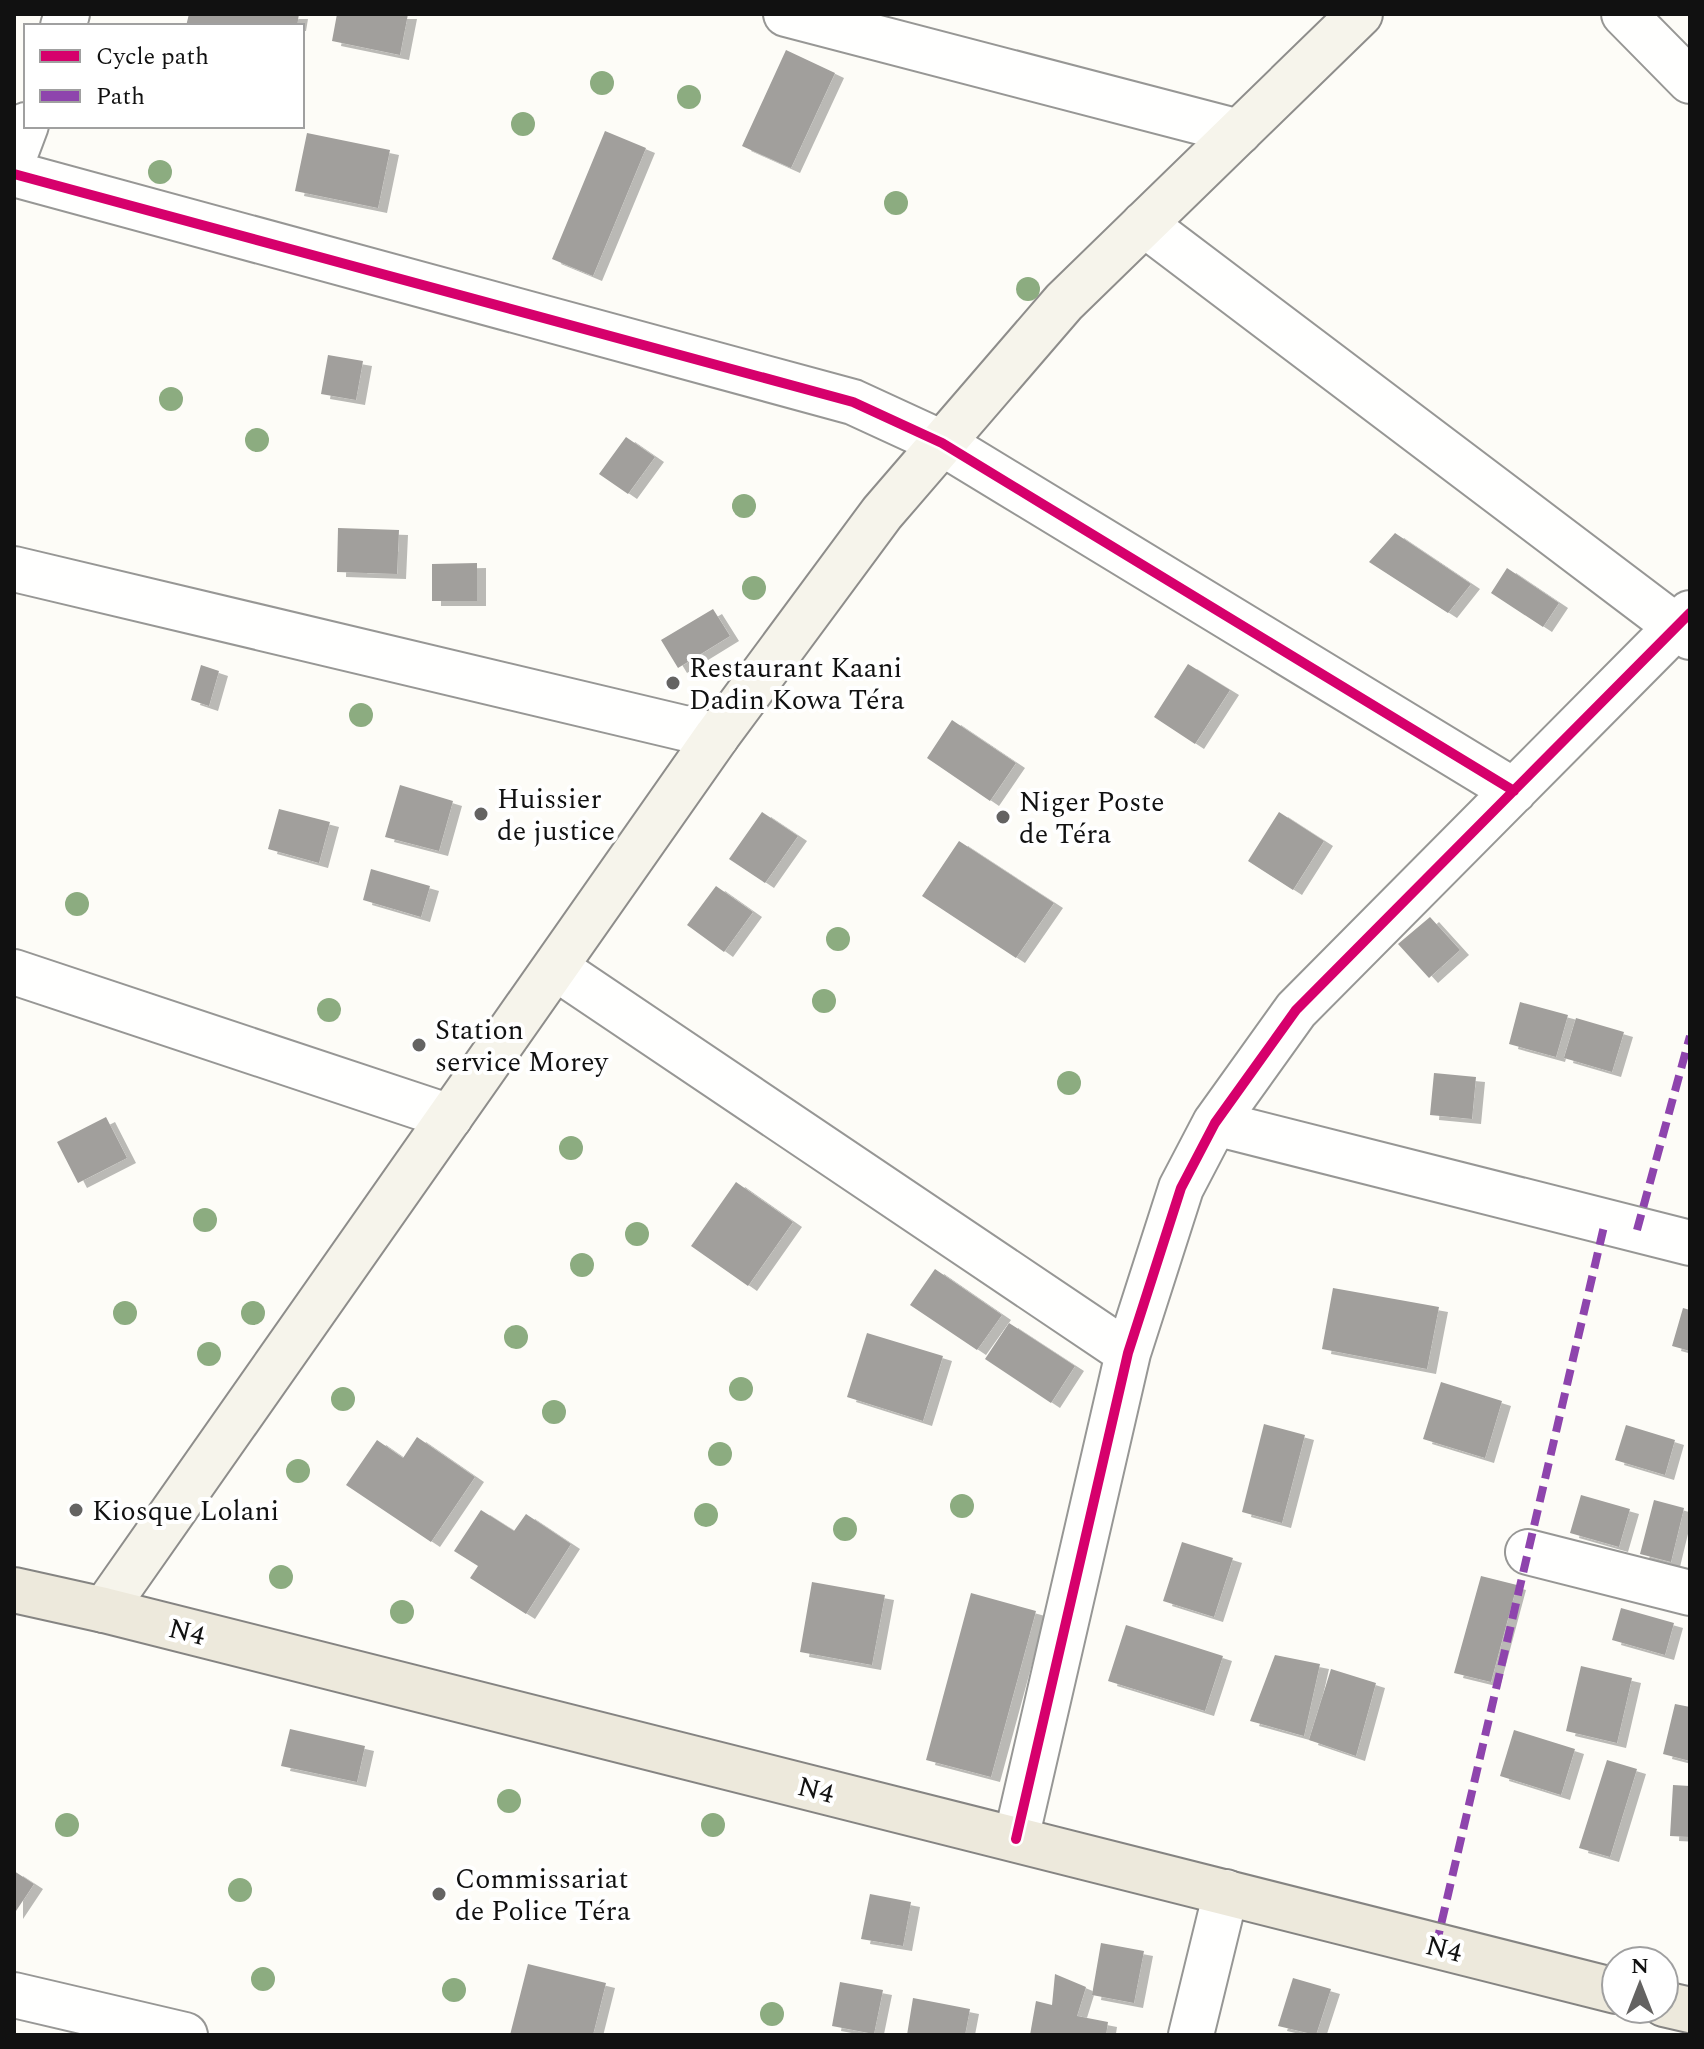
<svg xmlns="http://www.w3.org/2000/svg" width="1704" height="2049" viewBox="0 0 1704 2049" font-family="Spectral,serif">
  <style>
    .building { fill: #a19f9c; filter: url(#shadow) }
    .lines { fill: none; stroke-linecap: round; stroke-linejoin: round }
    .minor-casing { stroke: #979795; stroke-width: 48 }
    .tertiary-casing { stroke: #979795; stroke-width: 48 }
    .secondary-casing { stroke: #8e8d8b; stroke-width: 48 }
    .primary-casing { stroke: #858482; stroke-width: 48 }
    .minor { stroke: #fffffe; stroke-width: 44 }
    .tertiary { stroke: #fffffe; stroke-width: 44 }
    .secondary { stroke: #f6f4eb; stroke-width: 44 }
    .primary { stroke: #ede9dc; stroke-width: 44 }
    .quiet { stroke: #8e44ad; stroke-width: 8; stroke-dasharray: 16 8; stroke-linecap: butt }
    .cycleway-casing { stroke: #fff; stroke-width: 15 }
    .cycleway { stroke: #d6006c; stroke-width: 10 }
    .tree { fill: #8cac80 }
    .poi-dot { fill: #646362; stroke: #fff; stroke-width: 3 }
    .labels { text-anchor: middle; stroke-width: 8; stroke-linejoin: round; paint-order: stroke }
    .poi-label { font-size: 28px; fill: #111; stroke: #fff; text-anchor: start }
    .street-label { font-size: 28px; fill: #111; stroke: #fff }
  </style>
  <defs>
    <filter id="shadow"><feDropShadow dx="9" dy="5" stdDeviation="0" flood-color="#0004"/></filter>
  </defs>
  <rect width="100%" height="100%" fill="#fdfcf7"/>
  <path class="building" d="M189,14H299L297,26H186Z
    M337,14H408L400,55L332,41Z
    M786,50L835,73L791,168L742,146Z
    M605,131L646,148L593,276L552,259Z
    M307,133L390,150L378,208L295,191Z
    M328,355L363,361L356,400L321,394Z
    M626,437L655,457L628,494L599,474Z
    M338,528L399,530L397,574L337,572Z
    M1395,533L1471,584L1448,613L1369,562Z
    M477,563V601H432V564Z
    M1507,568L1559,603L1543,627L1491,593Z
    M713,609L730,636L678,668L661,640Z
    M1188,664L1230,690L1195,744L1154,717Z
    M201,665L219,671L209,706L191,700Z
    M952,720L1016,763L990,801L927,758Z
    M400,785L453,801L439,851L385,837Z
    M279,809L330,822L319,863L268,849Z
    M762,812L798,836L765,883L729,859Z
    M1279,812L1324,841L1293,890L1248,861Z
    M959,841L1054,903L1016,958L922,896Z
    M371,869L430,886L421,917L363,900Z
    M716,886L753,912L724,952L687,925Z
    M1430,917L1460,950L1429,978L1398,944Z
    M1520,1002L1568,1015L1556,1057L1509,1044Z
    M1576,1018L1624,1032L1612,1072L1564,1058Z
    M1434,1073L1476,1077L1472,1119L1430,1115Z
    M106,1117L127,1158L78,1183L57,1142Z
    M736,1182L793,1222L748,1286L691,1246Z
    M935,1269L1002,1315L977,1350L910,1305Z
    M1333,1288L1439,1307L1427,1369L1322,1349Z
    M1683,1308L1690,1310V1351L1672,1346Z
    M1009,1323L1075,1366L1051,1403L985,1359Z
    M867,1333L943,1356L923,1421L847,1397Z
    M1441,1382L1502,1401L1485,1458L1423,1439Z
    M1264,1424L1305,1435L1282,1523L1242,1512Z
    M1626,1425L1675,1440L1665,1475L1615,1460Z
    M417,1437L475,1477L431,1542L346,1485L377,1440L403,1458Z
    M1581,1495L1630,1509L1619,1547L1570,1533Z
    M1654,1500L1684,1508L1671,1562L1640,1554Z
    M481,1510L514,1531L526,1514L571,1544L526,1614L470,1578L478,1566L454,1551Z
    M1182,1542L1233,1558L1214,1617L1163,1601Z
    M1481,1576L1517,1585L1491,1682L1454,1673Z
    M812,1582L885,1595L872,1665L800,1652Z
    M971,1593L1036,1611L991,1777L926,1760Z
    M1621,1608L1674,1623L1665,1655L1612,1640Z
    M1126,1625L1223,1656L1205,1711L1108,1681Z
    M1275,1655L1320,1664L1304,1736L1250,1721Z
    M1581,1666L1632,1678L1617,1743L1566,1731Z
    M1331,1669L1376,1683L1356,1756L1309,1740Z
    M1675,1704L1690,1707V1761L1663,1754Z
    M290,1729L365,1746L357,1782L281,1766Z
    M1514,1730L1575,1749L1561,1795L1500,1776Z
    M1607,1760L1637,1769L1610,1857L1579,1848Z
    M1673,1785L1690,1786V1837L1670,1836Z
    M14,1871L34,1884L14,1914Z
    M870,1894L911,1902L903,1946L861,1939Z
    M1101,1943L1144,1951L1134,2003L1092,1995Z
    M528,1964L606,1983L593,2035H510Z
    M1055,1974L1086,1987L1077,2016L1108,2022L1106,2035H1030L1036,2001L1052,2005Z
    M1293,1978L1331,1989L1316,2035L1278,2026Z
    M840,1982L883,1990L874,2034L832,2026Z
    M913,1998L970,2009L965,2035H907Z"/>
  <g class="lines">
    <g class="minor-casing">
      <path id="minor" d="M786,14L1239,132
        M63,26L67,14
        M14,157L26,125
        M14,174L853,402L942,443L1514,791
        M1144,224L1690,637
        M14,569L717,736
        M556,968L1128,1353
        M14,972L450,1117
        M1215,1123L1690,1243
        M1528,1552L1690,1593
        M1016,1839L1128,1353L1181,1188L1215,1123L1296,1010L1690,613
        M14,1995L185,2035
        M1191,2035L1226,1892"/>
    </g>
    <g class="tertiary-casing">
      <path id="tertiary" d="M1624,14L1690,81"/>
    </g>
    <g class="secondary-casing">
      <path id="secondary" d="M104,1610L717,736L882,513L1064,302L1360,14"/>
    </g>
    <g class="primary-casing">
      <path id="primary" d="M14,1590L104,1610L1616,1991
        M1664,2004L1690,2010"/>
    </g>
    <use href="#minor" class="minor"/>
    <use href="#tertiary" class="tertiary"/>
    <use href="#secondary" class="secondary"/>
    <use href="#primary" class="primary"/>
    <path class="quiet" d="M1637,1230L1690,1036
      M1436,1946L1605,1222"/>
    <g class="cycleway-casing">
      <path id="cycleway" d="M14,174L853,402L942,443L1514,791
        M1016,1839L1128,1353L1181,1188L1215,1123L1296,1010L1690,613"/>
    </g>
    <use href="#cycleway" class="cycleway"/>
  </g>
  <g class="tree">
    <circle cx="602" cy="83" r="12"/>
    <circle cx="689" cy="97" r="12"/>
    <circle cx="523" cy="124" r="12"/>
    <circle cx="160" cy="172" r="12"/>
    <circle cx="896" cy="203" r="12"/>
    <circle cx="1028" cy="289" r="12"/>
    <circle cx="171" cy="399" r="12"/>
    <circle cx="257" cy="440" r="12"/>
    <circle cx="744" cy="506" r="12"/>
    <circle cx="754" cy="588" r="12"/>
    <circle cx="361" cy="715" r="12"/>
    <circle cx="77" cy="904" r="12"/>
    <circle cx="838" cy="939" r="12"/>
    <circle cx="824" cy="1001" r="12"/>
    <circle cx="329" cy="1010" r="12"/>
    <circle cx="1069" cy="1083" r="12"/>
    <circle cx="571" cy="1148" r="12"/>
    <circle cx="205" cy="1220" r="12"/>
    <circle cx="637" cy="1234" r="12"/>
    <circle cx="582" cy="1265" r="12"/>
    <circle cx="125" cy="1313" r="12"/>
    <circle cx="253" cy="1313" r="12"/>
    <circle cx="516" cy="1337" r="12"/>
    <circle cx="209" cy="1354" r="12"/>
    <circle cx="741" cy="1389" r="12"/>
    <circle cx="343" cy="1399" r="12"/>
    <circle cx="554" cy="1412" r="12"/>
    <circle cx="720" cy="1454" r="12"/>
    <circle cx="298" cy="1471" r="12"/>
    <circle cx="962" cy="1506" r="12"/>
    <circle cx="706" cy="1515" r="12"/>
    <circle cx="845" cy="1529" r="12"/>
    <circle cx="281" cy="1577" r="12"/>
    <circle cx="402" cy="1612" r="12"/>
    <circle cx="509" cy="1801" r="12"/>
    <circle cx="67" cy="1825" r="12"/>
    <circle cx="713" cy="1825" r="12"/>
    <circle cx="240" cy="1890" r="12"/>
    <circle cx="263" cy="1979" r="12"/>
    <circle cx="454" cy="1990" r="12"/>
    <circle cx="772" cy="2014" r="12"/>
  </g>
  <g class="poi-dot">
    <circle cx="673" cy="683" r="8"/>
    <circle cx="481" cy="814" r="8"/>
    <circle cx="1003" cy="817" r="8"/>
    <circle cx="419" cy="1045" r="8"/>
    <circle cx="76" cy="1510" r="8"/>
    <circle cx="439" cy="1894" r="8"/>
  </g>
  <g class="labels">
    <g class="poi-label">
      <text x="689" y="677">Restaurant Kaani<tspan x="689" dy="32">Dadin Kowa Téra</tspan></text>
      <text x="497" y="808">Huissier<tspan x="497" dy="32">de justice</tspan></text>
      <text x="1019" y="811">Niger Poste<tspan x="1019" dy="32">de Téra</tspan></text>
      <text x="435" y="1039">Station<tspan x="435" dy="32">service Morey</tspan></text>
      <text x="92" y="1520">Kiosque Lolani</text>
      <text x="455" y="1888">Commissariat<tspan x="455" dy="32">de Police Téra</tspan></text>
    </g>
    <g class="street-label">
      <text transform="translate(187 1631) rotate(14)" y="10">N4</text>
      <text transform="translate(816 1789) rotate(14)" y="10">N4</text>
      <text transform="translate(1444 1948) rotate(14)" y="10">N4</text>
    </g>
  </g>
  <rect width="1704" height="2049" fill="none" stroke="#111111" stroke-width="32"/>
  <rect x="24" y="24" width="280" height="104" fill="#ffffff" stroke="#a0a0a0" stroke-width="2"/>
  <rect x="40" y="50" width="40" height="12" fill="#d6006c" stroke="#a0a0a0" stroke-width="2"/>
  <text x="96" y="64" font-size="24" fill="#111111">Cycle path</text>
  <rect x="40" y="90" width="40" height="12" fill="#8e44ad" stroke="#a0a0a0" stroke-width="2"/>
  <text x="96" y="104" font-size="24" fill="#111111">Path</text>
  <g transform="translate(1640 1985)"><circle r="38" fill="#ffffff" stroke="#a0a0a0" stroke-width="2"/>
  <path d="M0-6L14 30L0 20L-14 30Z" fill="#646362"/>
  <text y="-12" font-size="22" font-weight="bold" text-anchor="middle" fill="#111111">N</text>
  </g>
</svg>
